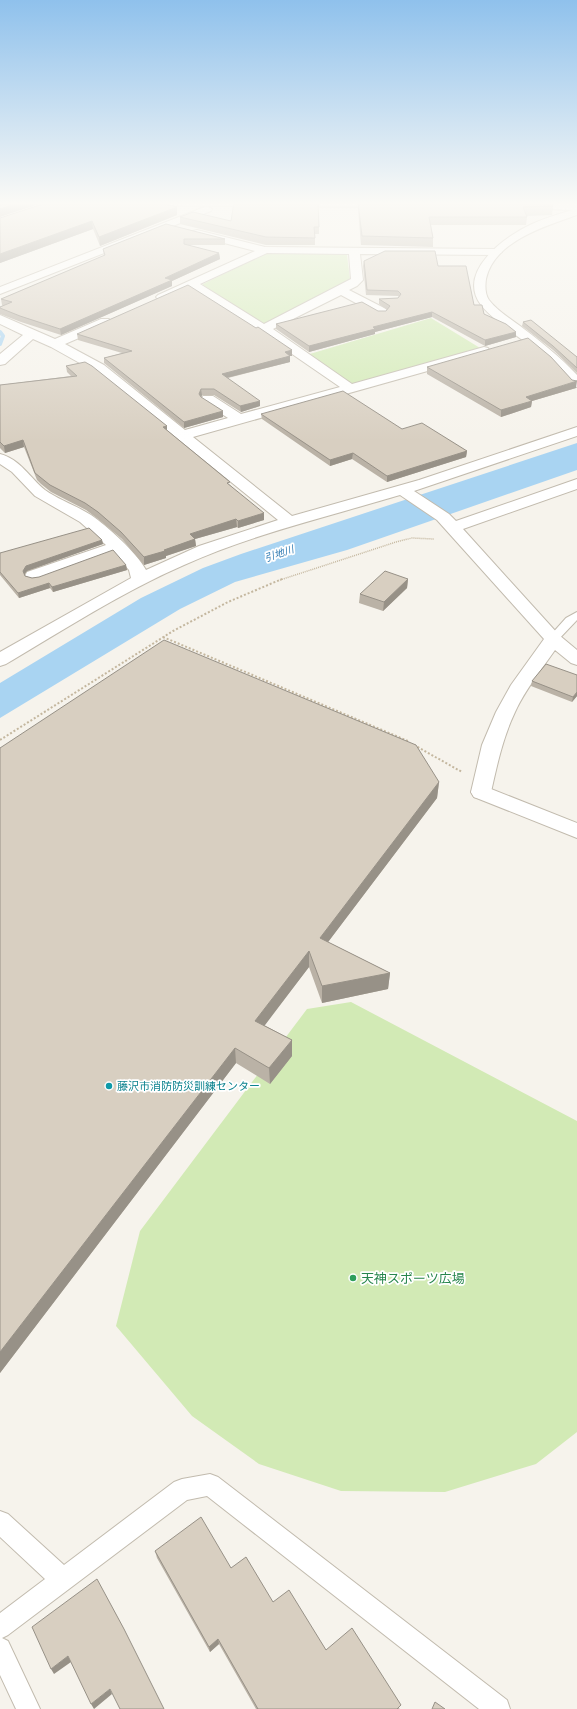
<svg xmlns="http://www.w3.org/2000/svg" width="577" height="1709" viewBox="0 0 577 1709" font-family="Lato,'Noto Sans JP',sans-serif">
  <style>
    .green { fill: #d2eab5 }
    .water { fill: #a9d4f2 }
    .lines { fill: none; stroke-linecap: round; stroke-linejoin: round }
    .stream { stroke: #a9d4f2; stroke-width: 4 }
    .service-casing { stroke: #c2bbae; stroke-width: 2 }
    .minor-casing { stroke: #c2bbae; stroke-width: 2 }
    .tertiary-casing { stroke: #c2bbae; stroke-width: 2 }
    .path-far1 { stroke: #c4b79f; stroke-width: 1.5; stroke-dasharray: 1 1; stroke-linecap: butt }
    .path { stroke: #c4b79f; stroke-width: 2; stroke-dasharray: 2 2; stroke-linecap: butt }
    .service { fill: #fff; fill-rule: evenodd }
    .minor { fill: #fff; fill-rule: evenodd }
    .tertiary { fill: #fff; fill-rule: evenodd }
    .wall { fill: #bab2a6 }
    .shaded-wall { fill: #979187 }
    .building { fill: #d8cfc1; stroke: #979187 }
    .culture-dot { fill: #0f9aa8; stroke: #fff; stroke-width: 1.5 }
    .leisure-dot { fill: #2e9e5b; stroke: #fff; stroke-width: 1.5 }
    .labels { text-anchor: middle; stroke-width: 3.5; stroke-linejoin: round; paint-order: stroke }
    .far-water-label { font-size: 10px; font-style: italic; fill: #2e7ab2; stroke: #fff }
    .culture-label { font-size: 11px; fill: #0d838f; stroke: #fff; text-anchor: start }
    .near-leisure-label { font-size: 13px; fill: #27864d; stroke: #fff; text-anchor: start }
  </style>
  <rect width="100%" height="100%" fill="#f6f3ec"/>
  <path class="green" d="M272,253L342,254L347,255L350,279L347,284L269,323H262L203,285V284L265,254Z
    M431,318L485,351L350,388L303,356Z
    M351,1002L577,1121V1432L536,1464L445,1492L341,1491L259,1464L192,1416L116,1326L140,1231L307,1009Z"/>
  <path class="water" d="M577,443V470L347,550L235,582L180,609L0,718V683L141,598L203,568L241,554Z"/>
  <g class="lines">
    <path class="stream" d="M0,332L3,336L0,344"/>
    <g class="service-casing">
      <path id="service" d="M577,612V620L557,641H549L547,639L549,637L566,618Z
        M210,1474L218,1477L507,1700L510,1709H479L207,1496L187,1500L8,1635L2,1638L8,1641L40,1709H16L0,1675V1613L45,1579L0,1537V1511L8,1514L64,1565L174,1482L182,1479Z"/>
    </g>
    <g class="minor-casing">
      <path id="minor" d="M197,230L265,247L497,249L502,252L497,255L360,254L363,280L357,286L349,290L386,309L388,312L386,315H378L341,295L273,329L352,384L484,347L488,348L490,351L488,354L193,437L292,516L419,480L577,427V436L414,491L449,514L456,521L577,479V489L463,529L559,635L577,650V665L571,663L555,650C541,670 525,690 515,712C503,737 497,765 491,792L488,797L481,799L474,797L471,792L482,745L496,712L511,685L544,639L437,520L400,495C327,517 253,534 184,565C122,592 65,629 6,664L0,666V652L131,578L129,570L114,553L39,580L33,581L27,580L25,576L27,572L106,545L80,522L35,496L12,472L0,464V454C20,459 30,478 45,490C59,500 77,506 91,515C107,526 137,553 146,570L199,546L278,520L94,371L51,347L33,339L5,364L0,365V354L23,335L0,324V315L55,339L101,319H109L111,322L109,325L65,344L104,365L185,430L228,418L203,402L201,399L203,396H213L241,414L340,387L260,332L191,288L166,299H158L156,297L158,295L255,251L193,235L192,233L193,231ZM267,253L349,254L351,279L264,324L200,284Z"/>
    </g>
    <g class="tertiary-casing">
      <path id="tertiary" d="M89,202H391L393,204L388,207L94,205Z
        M524,203L577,204V215C546,226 494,241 486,279C485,286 485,294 489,300C498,312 513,320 524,329C544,344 560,357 577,375V387L572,386C564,377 557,367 547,359C528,342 497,325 481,305C456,272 505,236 532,224C545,218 559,214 572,210L520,208L519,206L520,204Z
        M207,206L212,209L211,211L0,294V287Z
        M481,785L577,823V838L474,797L471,792L474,787Z"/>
    </g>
    <path class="path-far1" d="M280,580L396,542L412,538L434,539"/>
    <path class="path" d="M163,637L408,741
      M0,740L173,631L228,602L282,579
      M414,745L462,772"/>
    <use href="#service" class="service"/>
    <use href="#minor" class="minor"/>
    <use href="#tertiary" class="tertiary"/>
  </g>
  <path class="wall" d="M358,202L553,206L552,215L527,216V217L526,225H431L433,238V247L361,245L358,209Z
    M177,215L100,246L93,229L0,263V218Z
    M180,217L231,221L319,227V234H315V245H266L180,224Z
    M166,224L225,239V245H188L219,253L220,259L172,281V286L61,335L21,322L0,314V307L3,305H2L1,299L104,256L103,249Z
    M364,261L438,266L474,305L484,314L516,337L485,346L432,317L375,332V334L309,352L276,329V324L378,311H386L387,310L379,304V299L398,298L399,297L398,296L366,295L363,266Z
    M523,322L577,357V373L553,350L522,326Z
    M256,328L292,350V356H290V362L228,378L260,406L241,412L214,395H202L201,397L223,417L184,428L104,363V358L122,353L78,340L77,334Z
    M66,366L167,426V430L230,485L264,520L238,528L237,527L195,539L196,546L166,556V558L144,565L122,539L98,519L86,510L51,492L41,484L37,480L24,447L5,453L0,448V385L71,376L67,372Z
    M427,367L576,388L532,401L531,407L501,417L427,374Z
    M261,414L402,429L467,451L466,457L387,482L352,459L330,466L262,419Z
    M102,540L103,544L27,571L24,574L25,576L32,578L126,565L127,570L53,592L50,588L19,598L0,575V553Z
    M408,579L407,588L383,611L359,603L360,594Z
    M577,675V696L572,702L531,686L532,681Z
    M0,748L439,782L437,798L328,942L390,973L388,989L322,1003L309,967L264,1025L292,1040V1056L270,1084L236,1063L0,1373Z
    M155,1551L231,1568L273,1602L326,1650L400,1709H256L219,1644L210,1652L157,1558Z"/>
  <path class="shaded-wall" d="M22,202H45L0,217V209Z
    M177,207V215L100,246L99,237Z
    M92,221L93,229L0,263V254Z
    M219,253L220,259L172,281V286L61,335L60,329L165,278Z
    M432,312V317L375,332V334L309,352V346L373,327Z
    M516,332V337L485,346V340Z
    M292,350V356H290V362L222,379V374L285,352Z
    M577,381L576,388L532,401L531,407L501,417V410L526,397Z
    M201,389L202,395L200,400L199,394Z
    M260,401V406L241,412L240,406Z
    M223,411V417L184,428V422Z
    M167,426V432L163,427Z
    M23,440L24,447L5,453L4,446Z
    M467,451L466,457L387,482V476Z
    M353,453L352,459L330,466V460Z
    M264,513V520L238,528V521Z
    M236,519L237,527L195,539L196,546L166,556V558L144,565V557L164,550L190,534Z
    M102,540L103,544L27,571L24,575L23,571L26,566Z
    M126,565L127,570L53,592L52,587Z
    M408,579L407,588L383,611L384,602Z
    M49,583L50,588L19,598L18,593Z
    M577,692V696L572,702L573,697Z
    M439,782L437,798L319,954L320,938Z
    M309,951V967L256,1037L255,1021Z
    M390,973L388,989L322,1003V986Z
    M292,1040V1056L270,1084L269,1068Z
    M235,1048L236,1063L0,1373V1352Z
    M218,1639L219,1644L210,1652L209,1647Z
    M68,1656L71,1662L54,1674L51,1669Z
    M110,1689L112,1694L94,1709L91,1704Z"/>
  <path class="building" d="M0,202H22L0,209Z
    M49,202H157L177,207L99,237L92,221L0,254V218Z
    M234,202H318L319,227H314L315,238L266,237L180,217L193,212L231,221Z
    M358,202H496L551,203L553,206L523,207L527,217H429L433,238L362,236Z
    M166,224L225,239H184V244L219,253L165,278L172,280L60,329L20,316L0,308V307L12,302L1,299L105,255L103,249Z
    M385,251H435L438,266H466L474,305H482L484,314L506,324L516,332L485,340L432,312L373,327L375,329L309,346L276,324L362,302L378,311H386L390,306L379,299L398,298L401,294L398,291L367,290L364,261Z
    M188,285L256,328L258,327L292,350L285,352L290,356L222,374L260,401L240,406L214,389H201L199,394L201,397L223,411L184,422L104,358L132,351L77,334Z
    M531,320L577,357V368L553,346L523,322Z
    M528,338L551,357L572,380L577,381L526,397L532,401L501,410L427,367Z
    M85,362L92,366L167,426L163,427L230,482L227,483L264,513L238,521L236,519L190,534L195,539L164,550L165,551L144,557L121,532L98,512L85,503L50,485L35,473L23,440L4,446L0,442V385L77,376L66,366Z
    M343,391L402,429L422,423L467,451L387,476L353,453L330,460L261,414Z
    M89,528L102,540L26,566L23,571L25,576L32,578L39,577L113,550L126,565L52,587L49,583L18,593L0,572V553Z
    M385,571L408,579L384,602L360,594Z
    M164,640L416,745L439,782L320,938L390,973L322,986L309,951L255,1021L292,1040L269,1068L235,1048L0,1352V748Z
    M546,664L577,675V692L573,697L532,681Z
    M201,1517L231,1568L246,1557L273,1602L289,1590L326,1650L352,1628L401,1705L397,1709H257H258L218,1639L209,1647L155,1551Z
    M97,1579L124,1629L164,1709H120L110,1689L91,1704L68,1656L51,1669L32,1627Z
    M435,1702L445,1709H432Z"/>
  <linearGradient id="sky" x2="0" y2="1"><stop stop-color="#8fc1ec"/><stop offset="0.46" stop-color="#fbfaf6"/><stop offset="1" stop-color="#fbfaf6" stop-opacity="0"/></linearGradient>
  <rect width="577" height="441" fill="url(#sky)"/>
  <circle class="culture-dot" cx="109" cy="1086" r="4"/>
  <circle class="leisure-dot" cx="353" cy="1278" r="4"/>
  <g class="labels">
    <g class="far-water-label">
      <text transform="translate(279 553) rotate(-19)" y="4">引地川</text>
    </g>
    <g class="culture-label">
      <text x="117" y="1090">藤沢市消防防災訓練センター</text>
    </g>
    <g class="near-leisure-label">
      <text x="361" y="1283">天神スポーツ広場</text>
    </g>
  </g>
</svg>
